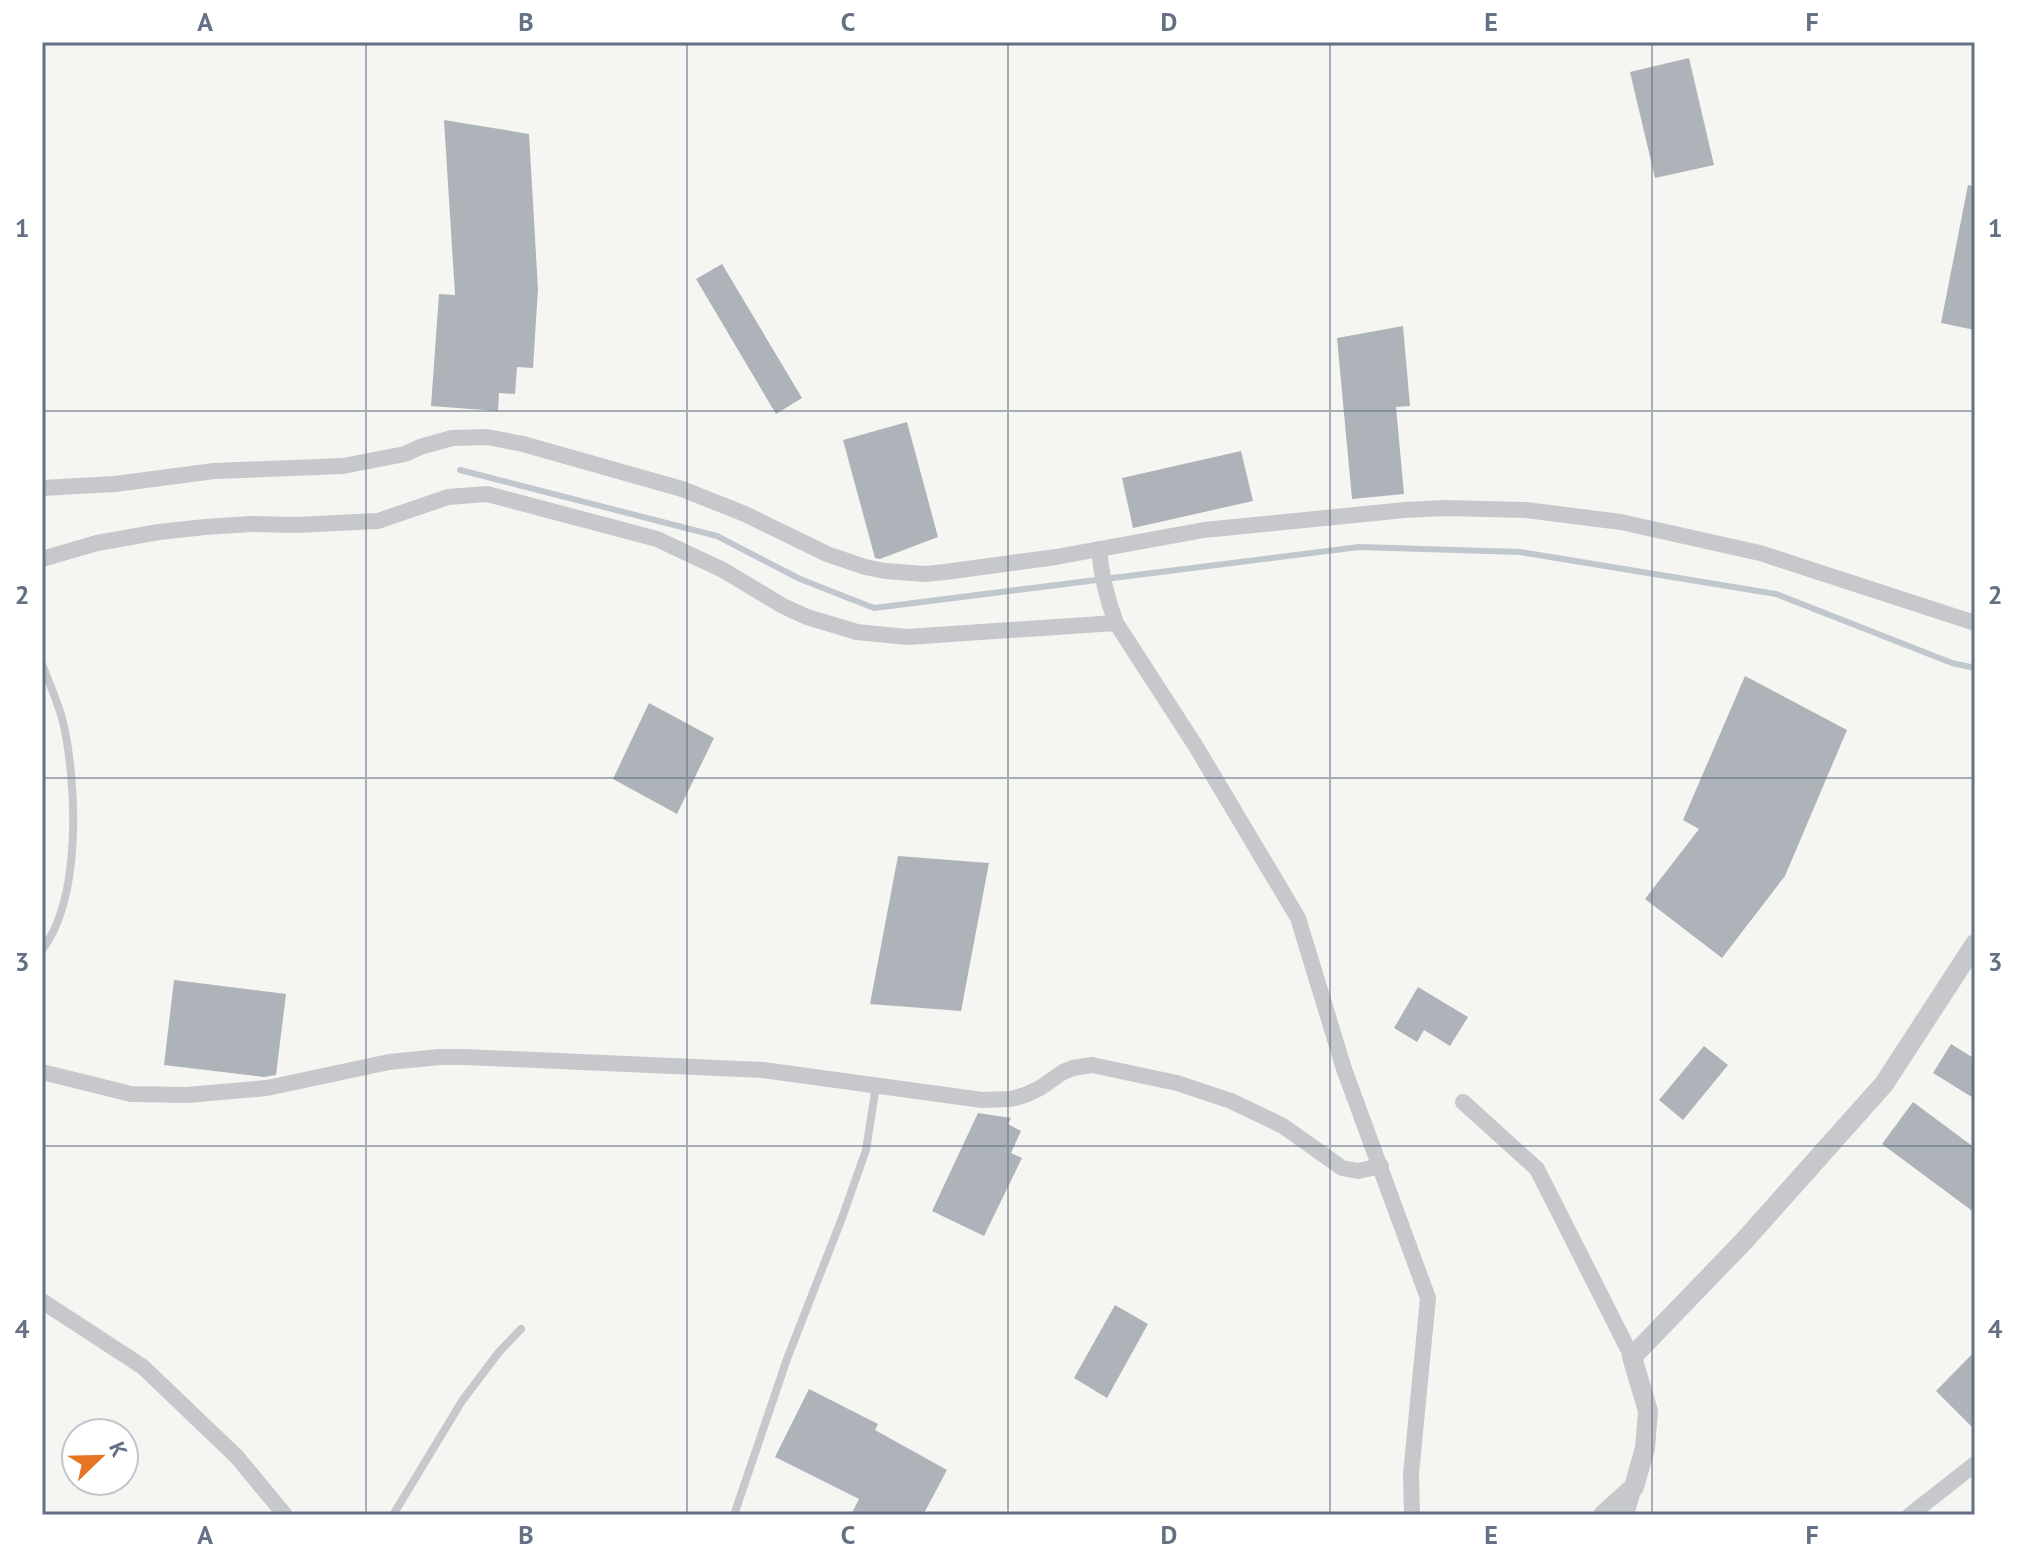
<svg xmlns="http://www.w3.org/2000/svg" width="2017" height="1557" viewBox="0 0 2017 1557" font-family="'PT Sans',sans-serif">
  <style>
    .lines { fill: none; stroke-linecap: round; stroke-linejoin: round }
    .stream { stroke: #c0c8ce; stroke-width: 6 }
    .building { fill: #aeb3ba }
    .service { stroke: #c6c8cc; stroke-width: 8 }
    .minor { stroke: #c6c8cc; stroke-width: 16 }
    .tertiary { stroke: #c6c8cc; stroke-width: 20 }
    .grid { fill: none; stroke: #647083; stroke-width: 2; stroke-opacity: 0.55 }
    .neatline { fill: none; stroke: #647083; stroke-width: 3 }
    .grid-label { font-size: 26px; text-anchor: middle; font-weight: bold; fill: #647083 }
  </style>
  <rect width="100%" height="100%" fill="#f5f6f2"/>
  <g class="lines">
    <path class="stream" d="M460,470L717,536L800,579L874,608L1359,547L1520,552L1776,594L1952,663L1975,668"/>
  </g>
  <path class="building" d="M1689,58L1714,165L1655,178L1630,72Z
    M444,120L529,134L538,289L533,368L517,367L515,394L499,393L498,411L431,406L439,294L455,295Z
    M1968,185L1975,186V330L1941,323Z
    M722,264L802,398L776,414L696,279Z
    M1403,326L1410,406L1396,407L1404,494L1352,499L1337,338Z
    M907,422L938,537L880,559L875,558L843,440Z
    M1241,451L1253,501L1133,528L1122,478Z
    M1745,676L1847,730L1785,876L1722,958L1645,899L1699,829L1683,820Z
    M649,703L714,738L677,814L613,779Z
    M898,856L989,863L961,1011L870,1004Z
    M174,980L286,994L276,1075L264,1077L164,1065Z
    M1418,987L1468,1017L1450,1046L1424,1030L1417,1042L1394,1028Z
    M1951,1044L1975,1059V1099L1933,1073Z
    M1704,1046L1728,1065L1683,1120L1659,1100Z
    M1913,1102L1975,1148V1213L1882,1144Z
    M978,1113L1011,1118L1008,1124L1021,1131L1011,1153L1022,1158L984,1236L932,1211Z
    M1115,1305L1148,1324L1107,1398L1074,1378Z
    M1975,1351V1430L1936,1391Z
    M809,1389L878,1424L875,1430L947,1470L923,1515H851L859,1499L775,1457Z"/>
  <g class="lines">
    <path class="service" d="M42,664C49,683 58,702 63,722C77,783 82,898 42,950
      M393,1515L462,1401L499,1352L521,1329
      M734,1515L787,1359L842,1218L866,1150L876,1086"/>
    <path class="minor" d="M42,488L115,484L214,471L343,466L405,454L420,447L452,438L487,437L523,444L682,489L745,514L827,554L865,567L885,571L925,574L945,572L1056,557L1204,530L1405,510L1445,508L1526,510L1621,522L1760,553L1975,623
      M1099,549C1101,574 1107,599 1116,623L1195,745L1298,918L1344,1069L1428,1298L1411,1474L1412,1515
      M42,559L97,543L159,532L205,527L251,524L297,525L378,521L448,497L487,494L657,539L723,570L783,606L807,617L857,632L907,637L1116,623
      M42,1072L131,1094L187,1095L267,1088L389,1062L440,1057H466L763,1070L982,1100L1011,1099L1025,1095L1040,1088L1063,1072L1073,1068L1092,1065L1177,1083L1231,1101L1283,1126L1342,1168L1358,1171L1381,1166
      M1463,1102L1537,1169L1632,1357
      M42,1301L143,1367L237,1457L285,1515
      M1626,1515L1634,1487
      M1910,1515L1975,1464"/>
    <path class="tertiary" d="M1603,1515L1634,1487L1645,1448L1648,1411L1632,1357L1744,1241L1884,1084L1975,944"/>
  </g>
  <path class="grid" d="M366,42V1515M687,42V1515M1008,42V1515M1330,42V1515M1652,42V1515M42,411H1975M42,778H1975M42,1146H1975"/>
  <rect width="2017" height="1557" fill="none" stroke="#ffffff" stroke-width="88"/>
  <g transform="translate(100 1457) rotate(67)"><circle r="38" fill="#ffffff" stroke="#c1c6cd" stroke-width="2"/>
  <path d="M0-6L14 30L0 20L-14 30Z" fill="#e57423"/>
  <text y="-12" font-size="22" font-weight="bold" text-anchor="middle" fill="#647083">K</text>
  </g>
  <rect x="44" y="44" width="1929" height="1469" class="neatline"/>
  <g class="grid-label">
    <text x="205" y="31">A</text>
    <text x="526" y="31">B</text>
    <text x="848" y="31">C</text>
    <text x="1169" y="31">D</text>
    <text x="1491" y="31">E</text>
    <text x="1812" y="31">F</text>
    <text x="22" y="237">1</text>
    <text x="1995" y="237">1</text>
    <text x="22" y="604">2</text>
    <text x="1995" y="604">2</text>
    <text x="22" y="971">3</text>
    <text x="1995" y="971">3</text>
    <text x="22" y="1338">4</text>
    <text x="1995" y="1338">4</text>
    <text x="205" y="1544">A</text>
    <text x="526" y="1544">B</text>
    <text x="848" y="1544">C</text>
    <text x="1169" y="1544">D</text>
    <text x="1491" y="1544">E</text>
    <text x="1812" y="1544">F</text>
  </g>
</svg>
